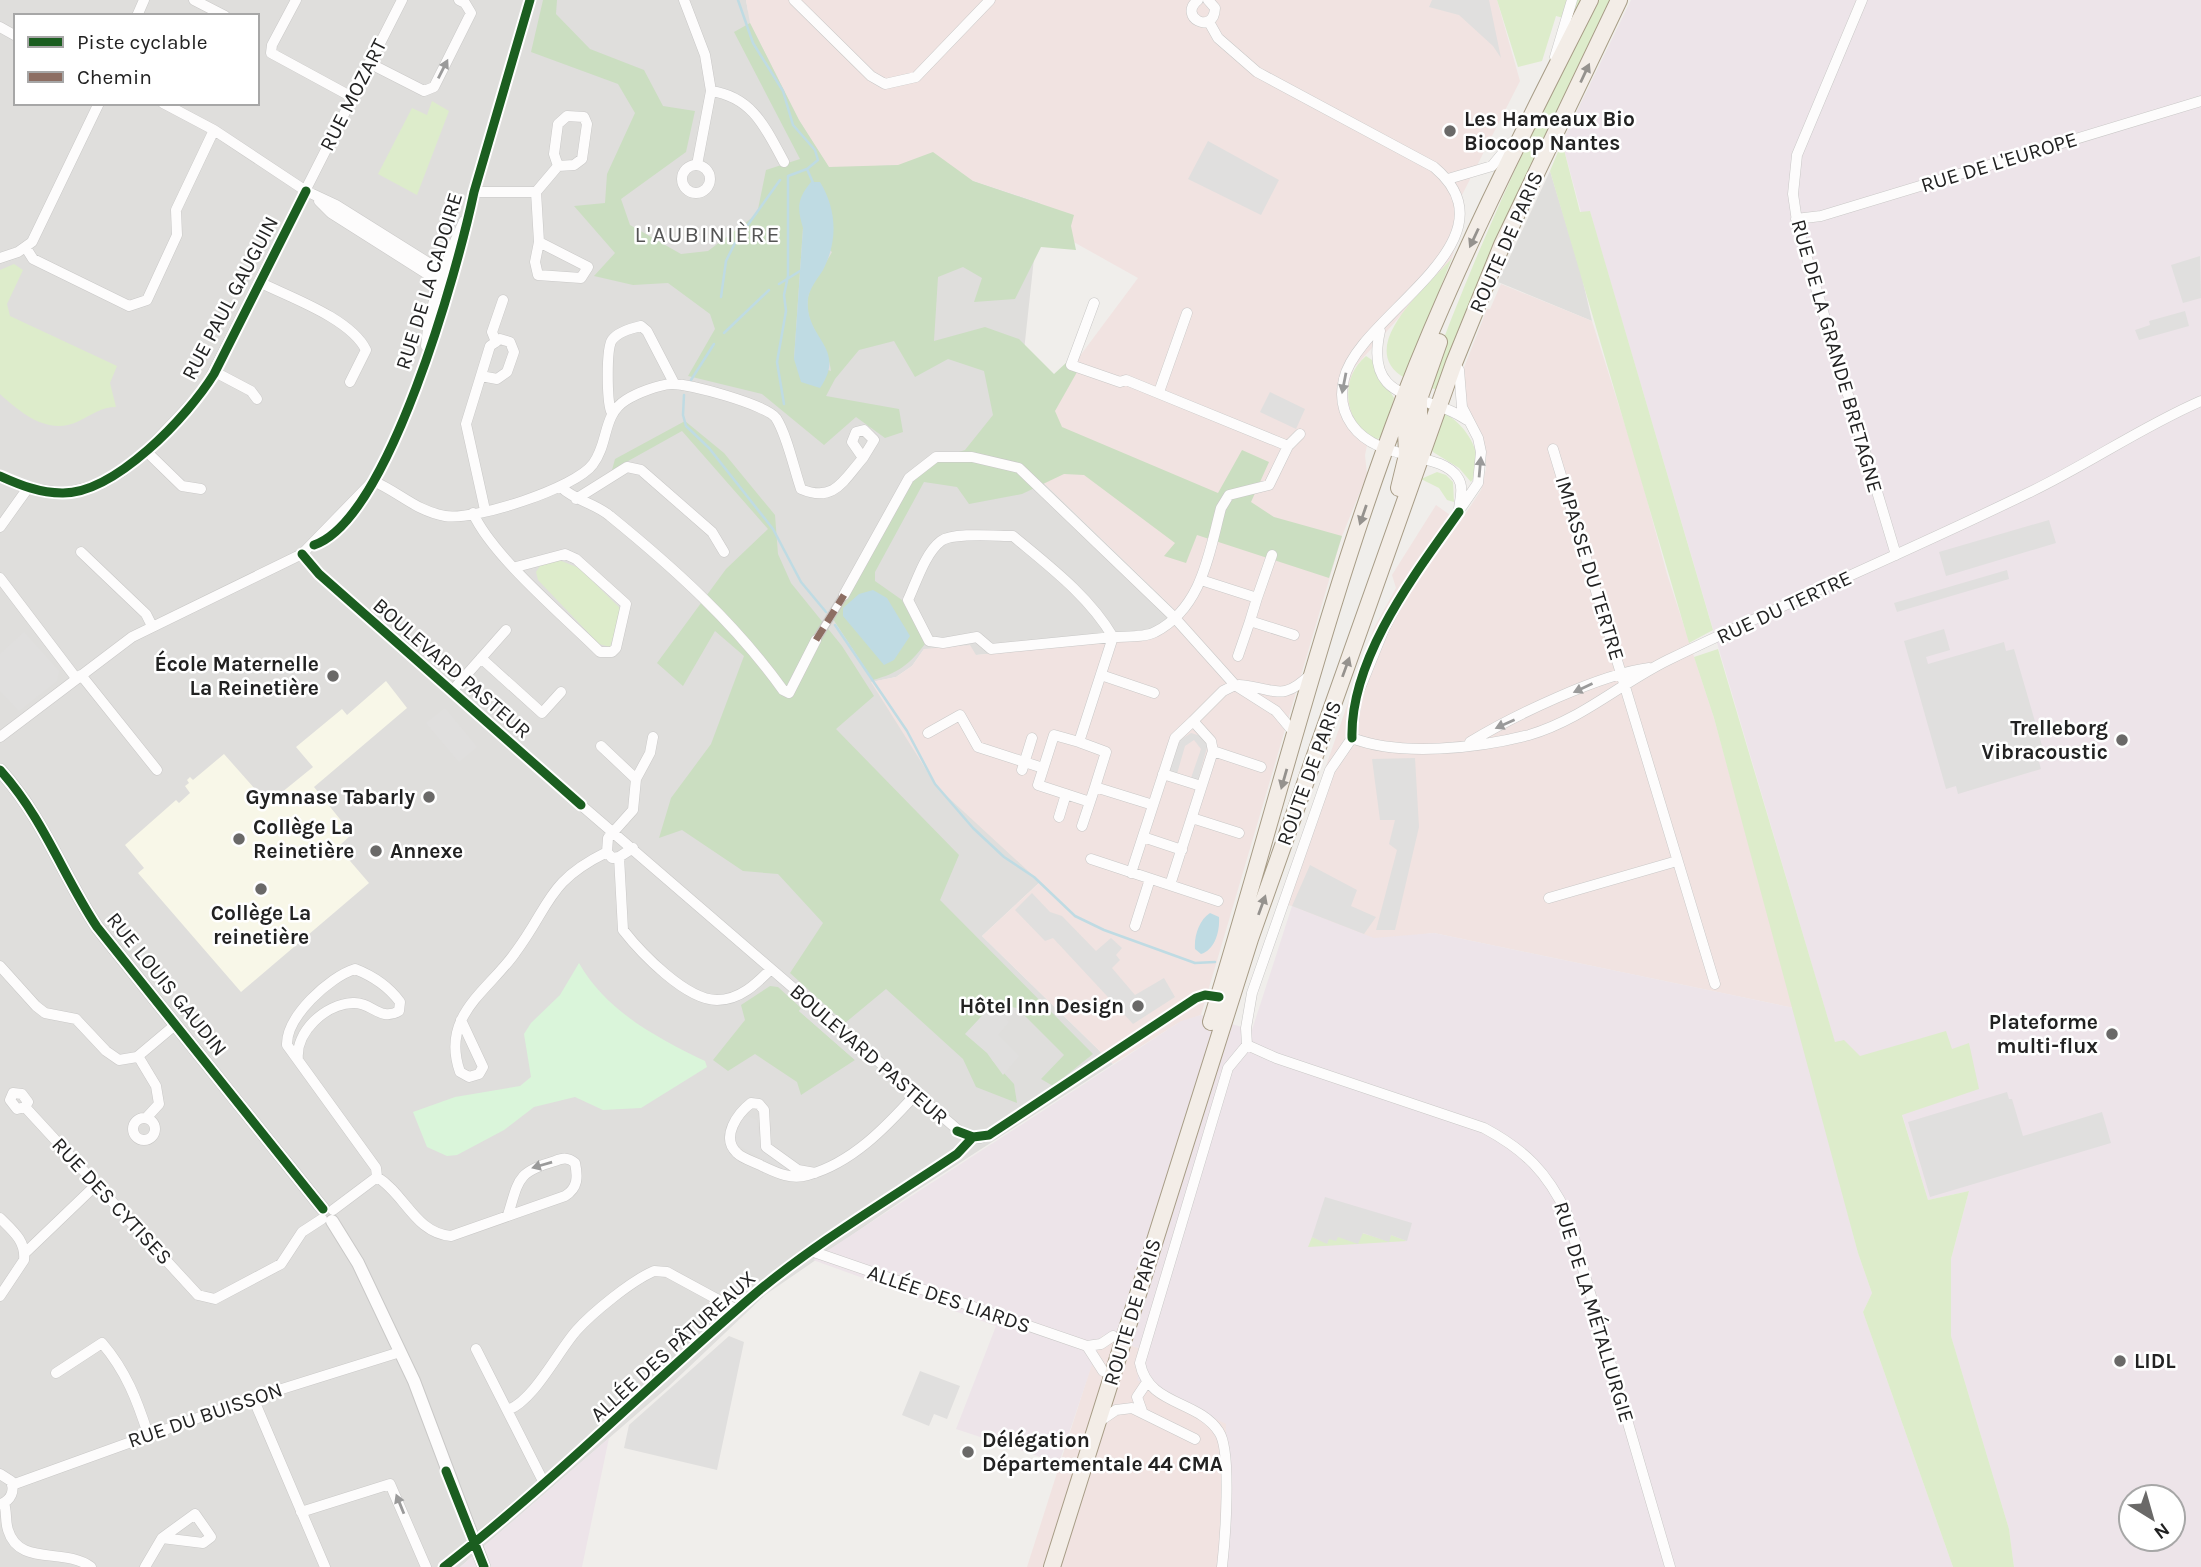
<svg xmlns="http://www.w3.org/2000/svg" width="2201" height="1567" viewBox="0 0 2201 1567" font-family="Karla,sans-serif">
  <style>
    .residential { fill: #dfdedc; fill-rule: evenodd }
    .commercial { fill: #f1e3e1 }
    .industrial { fill: #ede4e9; fill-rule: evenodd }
    .education { fill: #f8f7e8 }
    .grass { fill: #ddeccb }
    .forest { fill: #cbdec1; fill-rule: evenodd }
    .park { fill: #daf5da }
    .parking { fill: #e0dfde }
    .water { fill: #bfdbe3 }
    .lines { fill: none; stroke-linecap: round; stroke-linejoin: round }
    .stream { stroke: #bfdbe3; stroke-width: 2.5 }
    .pedestrian-casing { stroke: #c9c8c7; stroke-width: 9 }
    .minor-casing { stroke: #c9c8c7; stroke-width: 11 }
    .tertiary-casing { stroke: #c9c8c7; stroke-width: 14 }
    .primary-casing { stroke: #a79c86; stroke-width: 18 }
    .pedestrian { stroke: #fdfcfc; stroke-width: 7 }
    .minor { stroke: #fdfcfc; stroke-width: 10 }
    .tertiary { stroke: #fdfcfc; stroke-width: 12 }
    .primary { stroke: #f3ede7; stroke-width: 16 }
    .quiet { stroke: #8d6e63; stroke-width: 7; stroke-dasharray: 14 7; stroke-linecap: butt }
    .cycleway-casing { stroke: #fff; stroke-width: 13 }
    .cycleway { stroke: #1b5e20; stroke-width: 9 }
    .oneway { fill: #9a9a9a }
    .oneway2 { fill: #95928e }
    .poi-dot { fill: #6a6968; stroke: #fff; stroke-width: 2.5 }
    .labels { text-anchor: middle; stroke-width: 5; stroke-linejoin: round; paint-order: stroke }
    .street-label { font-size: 21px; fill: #222; stroke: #fff }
    .poi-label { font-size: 21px; font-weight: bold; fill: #222; stroke: #fff; text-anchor: start }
    .neighbourhood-label { font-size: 23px; letter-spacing: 2px; fill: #555; stroke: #fff }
  </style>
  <rect width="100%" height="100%" fill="#f0eeeb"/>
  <path class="residential" d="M0,0H746L748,11L973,181L1040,203L1023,360L1019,459L1172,607L1165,626L1090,644L976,655L924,649L912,666L896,677L872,682L1040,882L982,936L1113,1064L913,1193L765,1295L668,1387L460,1567H0ZM16,16H257V103H16Z
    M1550,171L1581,273L1592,321L1498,282Z"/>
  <path class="commercial" d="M746,0H1497L1520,81L1462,195L1463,220L1452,258L1354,368L1347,395L1359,426L1369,436L1365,455L1367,475L1342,536L1201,1015L1178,1023L1113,1064L982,936L1040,882L937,787L871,682L896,677L912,666L924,649L970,645L976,655L1090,644L1165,626L1172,607L1019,459L1062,380L1138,278L1038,222L1040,203L973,181L898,165L829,168L799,120L750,23Z
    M1501,284L1592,321L1637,463L1667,574L1714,718L1794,1008L1434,933L1375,940L1279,901L1374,628L1396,588L1392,575L1436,505L1460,522L1481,490L1486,469L1485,448L1467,405L1460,378L1487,309H1490Z
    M1101,1335L1147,1351L1138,1380L1226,1423L1224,1567H1027Z"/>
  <path class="industrial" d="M1631,0H2201V1567H2014L2009,1529L1951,1336V1259L1969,1191L1928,1200L1902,1114L1835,1043L1590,212H1581L1562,142ZM2131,1497H2173V1539H2131Z
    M1292,906L1374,938L1434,933L1794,1008L1858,1253L1872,1293L1863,1312L1953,1567H1224L1226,1424L1137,1380L1147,1351L1102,1335L1059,1463L956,1429L996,1326L813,1260L1181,1021L1201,1015L1252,1030Z
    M609,1438L582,1567H460L571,1471Z"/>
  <path class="education" d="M386,681L407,708L314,787L352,834L338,847L369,883L241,992L138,873L144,868L125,845L176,800L179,803L190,793L185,786L189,783L187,780L190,777L193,780L224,754L255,789L247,796L260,810L313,767L296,747L342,709L347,715Z"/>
  <path class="grass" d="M1497,0H1584L1574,21L1556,16L1542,61L1518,67Z
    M1597,0H1613L1468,308L1437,390L1426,386C1474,253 1533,127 1597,0Z
    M432,101L449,111L417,195L378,174L412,108L427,115Z
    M1562,142L1580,212L1590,211L1713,630L1689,643L1550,171Z
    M1452,258L1405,378C1352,348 1428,286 1452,258Z
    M14,264L23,270L7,304L10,316L117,366L110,383L116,407C102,407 91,415 79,421C49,436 22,414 0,394V270Z
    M1366,356L1372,360L1394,398L1384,433L1377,440C1344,425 1338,379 1366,356Z
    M1442,412C1465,422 1489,458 1471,482L1459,468L1433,452L1431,446Z
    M1437,472L1446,475L1453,482L1454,502L1447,500L1439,488L1421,479Z
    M559,560L579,568L622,610L610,647L599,644L538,580L536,572L541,564Z
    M1718,649L1835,1042L1844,1040L1860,1056L1946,1031L1952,1049L1969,1043L1979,1089L1902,1115L1928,1200L1969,1191L1951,1259V1336L2009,1529L2014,1567H1953L1863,1312L1872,1293L1858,1253L1714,718L1694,657Z
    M1362,1233L1388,1241L1391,1235L1407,1241L1308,1247L1312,1237L1327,1243L1329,1238Z"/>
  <path class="forest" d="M543,0H557L556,14L590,49L644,70L663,106L695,111L686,152L621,199L630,225L681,254L708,251L757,214L766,170L800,159L734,32L750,23L799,120L829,167L898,165L933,152L973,181L1074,215L1071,226L1076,250L1041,247L1015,299L974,302L982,278L963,267L938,277L934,341L985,327L1019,339L1054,374L1067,362L1081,365L1055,411L1062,427L1218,493L1242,450L1269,462L1251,502L1274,517L1342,536L1329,578L1197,535L1186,563L1164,556L1175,543L1084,475L1064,474L1022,494L969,504L957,487L924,482L875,572V581L902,600L925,644C909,665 898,673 873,680L833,619L912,481L937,459L965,450L993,415L984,371L948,359L915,377L894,341L859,350L835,379L826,396L899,409L903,432L885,438L856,417L824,445L762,394L688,376L715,329L710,314L668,283L633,285L594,276L615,253L574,206L605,203L607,174L635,113L618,84L531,52ZM803,228L832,252C825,265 811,283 808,297C803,325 829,345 831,371L794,359Z
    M685,421L724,453L775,515L778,554L791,583L842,646L874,696L836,729L959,855L940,900L1093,1054L1053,1086L1041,1079L1064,1055L1017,1008L999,1005L983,1023L992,1060L1014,1084L1017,1103L976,1087L963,1059L886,989L845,1023L790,973L823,923L778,874L743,871L682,830L659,838L671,798L711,744L744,656L715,631L683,686L657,663L726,569L768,529L682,431L612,470L615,459Z
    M770,986L778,987L801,1008L799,1011L855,1060L801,1095L797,1082L755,1054L728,1071L713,1060L745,1020L741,1005Z"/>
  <path class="park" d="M579,963C606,1011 657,1038 705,1061L707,1067L641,1108L603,1110L575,1097L534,1107L504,1130L457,1155L447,1156L427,1147L413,1112L455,1097L520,1086L531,1077L524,1034L531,1023L560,995Z"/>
  <path class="parking" d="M1432,0H1489L1501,58L1493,46L1459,15L1429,7Z
    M1208,141L1279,180L1261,215L1188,179Z
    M2200,256L2201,298L2183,303L2171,265Z
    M2185,311L2189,326L2139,340L2135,330L2150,325L2149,321Z
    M1270,392L1305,409L1296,429L1260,412Z
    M2049,520L2056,543L1946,576L1939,552Z
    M2007,570L2009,579L1897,612L1894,603Z
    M1944,629L1950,650L1926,657L1928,664L2004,642L2006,651L2014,649L2045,756L2038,758L2041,769L1958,794L1956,786L1946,789L1904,641Z
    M24,632L59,671L57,681L19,711L0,691V654Z
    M445,708L477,747L459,762L426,723Z
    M1191,733L1201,736L1208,744L1198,780L1191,778L1201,749L1194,740L1185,746L1177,774L1169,771L1180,740Z
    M1415,758L1419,827L1395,930H1376L1397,850L1389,844L1395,820H1380L1372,759Z
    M1310,865L1357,890L1351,906L1376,917L1364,934L1292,906Z
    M1032,893L1050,912L1062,916L1096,951L1111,938L1122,948L1116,955L1120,960L1112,968L1135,995L1164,978L1175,997L1133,1024L1053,938L1045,941L1015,910Z
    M804,1005L860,1055L855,1060L799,1011Z
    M992,1005L1009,1022L998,1035L1019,1056L1003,1075L987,1053L965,1034Z
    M2007,1092L2009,1099H2012L2023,1136L2102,1112L2111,1143L1930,1197L1908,1122Z
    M747,1116L757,1120L761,1147L768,1155L786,1168L784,1170L736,1144L735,1137L742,1120Z
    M1325,1197L1412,1223L1407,1241L1391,1235L1389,1242L1363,1233L1358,1244L1338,1237L1336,1241L1329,1239L1327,1244L1312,1237Z
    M729,1336L744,1342L717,1470L624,1448L629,1425Z
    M920,1371L960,1386L947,1419L934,1414L929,1426L902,1415Z"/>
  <path class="water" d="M811,182H820C837,210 838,241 823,270C818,278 809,289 808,299C804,339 848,347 820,388L801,382L794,359L803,228C797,208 797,199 811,182Z
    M873,590L887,598L910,636L894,660L884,665L843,616V608L859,594Z
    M1210,913L1219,917C1220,931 1215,950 1201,954L1195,949C1194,936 1199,920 1210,913Z"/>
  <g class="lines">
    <path class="stream" d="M738,0L753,43L783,91L793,125L815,150L818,160L807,169L814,185
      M742,233L780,180
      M779,284L800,271
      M721,297L726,261L735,243
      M724,333L769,290
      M691,380L714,344
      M684,395L683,415L686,426L709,448L773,529L801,582L826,612
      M784,404L777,362L786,311L784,295L788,276V176L807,169
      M835,625L907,731L935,784L973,828L1004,857L1034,877L1075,916L1104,930L1195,963L1215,962"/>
    <g class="pedestrian-casing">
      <path id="pedestrian" d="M816,640L844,595"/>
    </g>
    <g class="minor-casing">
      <path id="minor" d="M194,0L225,16
        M296,0L272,45L271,53L352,97
        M684,0L705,55L711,91L697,165
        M794,0L871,76L885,84L916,77L990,0
        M1198,0C1177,17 1214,36 1215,8L1208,0
        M1862,0L1797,155L1793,194L1798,228L1896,555
        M137,16L144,0
        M1209,22L1218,38L1257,72L1434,167C1522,241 1358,315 1344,379C1340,395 1342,411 1352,425C1379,463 1441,450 1458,478C1464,487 1460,499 1459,509
        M0,27L16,36
        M1555,57L1572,0
        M369,63L424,91L434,87L471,13L465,3L459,0
        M711,91C753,97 766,129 784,162
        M163,103L214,130L306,191L336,205L451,277
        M682 179a14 14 0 1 1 28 0a14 14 0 1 1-28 0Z
        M1448,179L1492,166L1511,143
        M474,192H536L539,242L535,262L538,275L581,278L588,267L539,242
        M536,192L558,166L574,165L582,159L587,124L584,117L567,116L558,124L554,154L558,166
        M319,201L331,213L443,284
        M1796,219L1821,216L2201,101
        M26,248L33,259L129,306L147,300L177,235L176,210L214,130
        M0,258L18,252L32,242L99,103
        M261,283C292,298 351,319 366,350L350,382
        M1094,303L1071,365L1120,382L1126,380L1288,446
        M1380,331C1363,406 1426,391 1467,420
        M496,342L492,332L503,300
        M426,346C430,300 445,263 464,221
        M215,372L251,391L257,399
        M481,376L497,379L507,372L514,352L510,342L500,339L490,346L466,424L485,510
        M1159,392L1187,313
        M611,411C607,400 606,349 612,340C618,332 632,328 641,326L647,331L674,383
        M1553,449L1715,984
        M146,451L182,486L201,489
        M0,476L28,488L64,493L101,484L123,471L146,451L204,390L402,0
        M373,481C399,492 416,511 445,516C474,521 576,488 593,464C609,443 602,415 626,400C637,393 658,385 671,384C688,383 767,405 776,418C787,435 794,469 801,489C834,503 843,481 863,458L852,442L856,432L864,430L874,440L863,458
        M561,487C575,501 595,503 610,516C674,568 735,623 783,690L789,693L816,640
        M576,499L627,467L641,470L712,532L724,552
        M473,513C492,556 565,617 600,652H612L616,648L626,604L576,559L565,554L516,567
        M0,527L28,488
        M314,545C389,520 458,268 474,192L530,0
        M81,552L146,614L152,626
        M302,554L319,574L581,805L965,1136L980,1138L989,1135L1196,998L1205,995L1219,997
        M0,578L76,678
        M1201,580L1257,598L1250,621L1294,635
        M844,595L909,478L936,457H972L1019,468L1174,617L1235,685L1276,711L1296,735
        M1257,598L1272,555
        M1238,656L1250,621
        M481,658L542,713L561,692
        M81,675L157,770
        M1101,675L1154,693
        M1239,685C1276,688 1281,703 1311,674
        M452,691L506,630
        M928,733L960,715L978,747L1043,768
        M0,737L132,637L302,554L371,483
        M1352,738C1401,757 1479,748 1529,735C1581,720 1621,683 1668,660C1787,602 1909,551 2028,493C2087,465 2141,427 2201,401
        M1079,742L1054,735L1038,785L1090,802
        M1470,742C1513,716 1600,674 1649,668
        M601,746L636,779L633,810L608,838L607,852L612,858L619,857L633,848
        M1213,751L1261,767
        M1022,770L1032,738
        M1163,774L1201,786
        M636,779L650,753L653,737
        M1153,805L1095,787L1106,752L1079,742L1113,637C1089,596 1049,566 1013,536C996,536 953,532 941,541C925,553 916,583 908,600L929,641L943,643L977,637L991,649L1113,637C1125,636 1144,638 1155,632C1202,608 1209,553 1221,508L1229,495L1269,485L1288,446L1300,434
        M1059,817L1066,794
        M1192,818L1239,833
        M1082,826L1095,787
        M1143,837L1182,850
        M619,857L623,930C641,953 686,1000 717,1000C740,1000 756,984 771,969
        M1091,859L1218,901
        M1131,873L1175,738L1193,721
        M1170,885L1213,751L1211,741L1193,721L1223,691L1235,685
        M1549,898L1677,861
        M1135,926L1150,879
        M0,966L36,1006L45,1013L76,1019L106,1051L119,1060L137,1057L175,1025
        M461,1020L483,1067L479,1074L469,1077L460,1072C440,1016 488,991 515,953C551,905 546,882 607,852
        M1247,1045L1276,1058L1484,1128C1525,1150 1547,1172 1567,1214L1670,1567
        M138,1056L156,1086L159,1104L148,1116
        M298,1060C295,1032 325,1004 353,1003C372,1002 380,1022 399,1011L400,1002C389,987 373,976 355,969C329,977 286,1017 287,1045L376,1168L377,1177C405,1194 415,1233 451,1236L565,1196C578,1188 578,1177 575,1163C568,1157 563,1158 555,1161C517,1172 519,1179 508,1215
        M25,1107L28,1102L22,1094L13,1093L10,1100L17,1109L25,1107L198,1295L215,1299L281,1264L302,1232L322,1219
        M133 1129a11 11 0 1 1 22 0a11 11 0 1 1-22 0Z
        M815,1173L798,1170L766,1147L764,1110L759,1104L751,1103C738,1113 720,1137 737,1153C743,1159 755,1162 762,1166C777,1173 791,1180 808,1175C852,1163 886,1127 915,1095
        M333,1210L377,1177
        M0,1218C13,1231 26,1241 24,1260L0,1296
        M811,1251L1087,1346L1101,1344L1113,1336
        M25,1253L97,1184
        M1087,1346L1103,1371
        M56,1373L102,1343C126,1371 137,1400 148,1434
        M253,1398L325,1567
        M508,1410C534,1400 557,1353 576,1331C592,1313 631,1281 654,1271L667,1272L737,1310
        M1142,1411L1137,1397L1147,1382
        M1097,1423L1116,1410L1132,1408L1195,1439
        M0,1474L11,1481C15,1491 11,1500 1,1504
        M12,1485L253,1398L400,1352
        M4,1503C7,1512 5,1521 8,1530C19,1567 64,1547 91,1567
        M301,1512L390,1484L426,1567
        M145,1567L162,1538L195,1514L211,1537L203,1543L162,1538
        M444,1567L544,1483L476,1349
        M1222,1567C1225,1541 1232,1451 1219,1432C1199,1400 1148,1406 1140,1363L1228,1068L1247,1045L1246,1028L1252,993L1330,770L1352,738L1356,698L1384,629L1407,586L1478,483L1481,452L1478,438L1462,407L1459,370L1454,364"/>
    </g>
    <g class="tertiary-casing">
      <path id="tertiary" d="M0,770C44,819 62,874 97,927L323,1209
        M332,1221L358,1263L414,1381L484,1567"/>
    </g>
    <g class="primary-casing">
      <path id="primary" d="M1419,453V399L1439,342
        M1399,488L1407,455L1405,406
        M1211,1022C1275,814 1326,601 1404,398C1457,261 1524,130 1590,0
        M1052,1567L1250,939L1454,363L1502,245L1619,0"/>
    </g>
    <use href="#pedestrian" class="pedestrian"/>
    <use href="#minor" class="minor"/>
    <use href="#tertiary" class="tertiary"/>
    <use href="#primary" class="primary"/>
    <path class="quiet" d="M816,640L844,595"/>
    <g class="cycleway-casing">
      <path id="cycleway" d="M0,476C20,485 40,493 62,493C115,494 188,416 214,374L306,191
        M314,545C389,520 458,268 474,192L530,0
        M302,554L319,574L581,805
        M1352,738C1350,658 1415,574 1459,512
        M0,770C44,819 62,874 97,927L323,1209
        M957,1131L973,1137L989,1135L1196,998L1205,995L1219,997
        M446,1471L484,1567
        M444,1567C553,1482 650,1384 756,1293C818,1241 890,1199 957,1154L973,1137"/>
    </g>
    <use href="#cycleway" class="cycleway"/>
  </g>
  <defs><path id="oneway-solid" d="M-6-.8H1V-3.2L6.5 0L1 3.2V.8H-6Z" transform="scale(1.75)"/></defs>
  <g class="oneway">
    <use href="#oneway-solid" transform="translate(443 69) rotate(-63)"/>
    <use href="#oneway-solid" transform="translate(1344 383) rotate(101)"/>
    <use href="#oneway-solid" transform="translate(1480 467) rotate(-85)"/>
    <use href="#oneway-solid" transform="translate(1583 688) rotate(155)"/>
    <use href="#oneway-solid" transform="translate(1505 724) rotate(156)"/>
    <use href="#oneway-solid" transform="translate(542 1165) rotate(164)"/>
    <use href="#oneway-solid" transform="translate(400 1504) rotate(-112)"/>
  </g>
  <g class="oneway2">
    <use href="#oneway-solid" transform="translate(1585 73) rotate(-65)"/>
    <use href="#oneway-solid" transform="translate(1474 238) rotate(115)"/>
    <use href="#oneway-solid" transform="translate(1363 515) rotate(109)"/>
    <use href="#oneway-solid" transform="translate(1346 667) rotate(-70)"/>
    <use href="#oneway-solid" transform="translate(1284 779) rotate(106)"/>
    <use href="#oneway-solid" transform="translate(1262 905) rotate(-70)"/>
  </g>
  <g class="poi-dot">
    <circle cx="1450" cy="131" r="7"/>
    <circle cx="333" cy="676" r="7"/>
    <circle cx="2122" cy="740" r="7"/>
    <circle cx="429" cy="797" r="7"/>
    <circle cx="239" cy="839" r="7"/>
    <circle cx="376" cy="851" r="7"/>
    <circle cx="261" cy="889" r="7"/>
    <circle cx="1138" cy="1006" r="7"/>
    <circle cx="2112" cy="1034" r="7"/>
    <circle cx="2120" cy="1361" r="7"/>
    <circle cx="968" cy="1452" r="7"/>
  </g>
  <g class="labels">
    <g class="street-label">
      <text transform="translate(353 95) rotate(-63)" y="7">RUE MOZART</text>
      <text transform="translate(1999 162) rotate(-17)" y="7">RUE DE L'EUROPE</text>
      <text transform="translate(1506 242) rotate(-66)" y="7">ROUTE DE PARIS</text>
      <text transform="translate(429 281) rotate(-73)" y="7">RUE DE LA CADOIRE</text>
      <text transform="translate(230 298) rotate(-62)" y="7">RUE PAUL GAUGUIN</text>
      <text transform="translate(1837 356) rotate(74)" y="7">RUE DE LA GRANDE BRETAGNE</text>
      <text transform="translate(1590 568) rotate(73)" y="7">IMPASSE DU TERTRE</text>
      <text transform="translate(1784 607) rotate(-25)" y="7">RUE DU TERTRE</text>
      <text transform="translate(452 668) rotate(41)" y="7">BOULEVARD PASTEUR</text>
      <text transform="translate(1309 773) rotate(-70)" y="7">ROUTE DE PARIS</text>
      <text transform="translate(167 984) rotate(51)" y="7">RUE LOUIS GAUDIN</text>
      <text transform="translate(869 1054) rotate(41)" y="7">BOULEVARD PASTEUR</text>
      <text transform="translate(112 1201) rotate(47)" y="7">RUE DES CYTISES</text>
      <text transform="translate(949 1299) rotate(19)" y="7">ALLÉE DES LIARDS</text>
      <text transform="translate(1132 1312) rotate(-73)" y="7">ROUTE DE PARIS</text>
      <text transform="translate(1594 1312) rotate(73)" y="7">RUE DE LA MÉTALLURGIE</text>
      <text transform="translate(673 1346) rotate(-42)" y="7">ALLÉE DES PÂTUREAUX</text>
      <text transform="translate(205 1415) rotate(-19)" y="7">RUE DU BUISSON</text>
    </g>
    <g class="poi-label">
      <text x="1464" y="126">Les Hameaux Bio<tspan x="1464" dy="24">Biocoop Nantes</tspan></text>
      <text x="319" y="671" text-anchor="end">École Maternelle<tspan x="319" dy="24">La Reinetière</tspan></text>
      <text x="2108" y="735" text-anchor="end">Trelleborg<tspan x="2108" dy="24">Vibracoustic</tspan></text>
      <text x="415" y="804" text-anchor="end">Gymnase Tabarly</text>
      <text x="253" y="834">Collège La<tspan x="253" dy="24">Reinetière</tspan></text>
      <text x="390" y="858">Annexe</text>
      <text x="261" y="920" text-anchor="middle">Collège La<tspan x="261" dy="24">reinetière</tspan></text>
      <text x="1124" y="1013" text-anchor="end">Hôtel Inn Design</text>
      <text x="2098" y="1029" text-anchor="end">Plateforme<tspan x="2098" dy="24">multi-flux</tspan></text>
      <text x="2134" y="1368">LIDL</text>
      <text x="982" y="1447">Délégation<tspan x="982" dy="24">Départementale 44 CMA</tspan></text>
    </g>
    <g class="neighbourhood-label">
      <text x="708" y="242">L'AUBINIÈRE</text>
    </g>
  </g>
  <rect x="14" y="14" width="245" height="91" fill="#ffffff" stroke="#a7a7a7" stroke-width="2"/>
  <rect x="28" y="37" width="35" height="10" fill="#1b5e20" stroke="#a7a7a7" stroke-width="2"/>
  <text x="77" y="49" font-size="21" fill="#222222">Piste cyclable</text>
  <rect x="28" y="72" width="35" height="10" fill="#8d6e63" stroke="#a7a7a7" stroke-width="2"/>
  <text x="77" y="84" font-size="21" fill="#222222">Chemin</text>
  <g transform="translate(2152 1518) rotate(143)"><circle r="33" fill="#ffffff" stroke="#a7a7a7" stroke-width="2"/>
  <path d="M0-5L12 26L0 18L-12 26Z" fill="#6a6968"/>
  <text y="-10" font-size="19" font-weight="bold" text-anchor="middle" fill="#222222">N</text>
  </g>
</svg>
